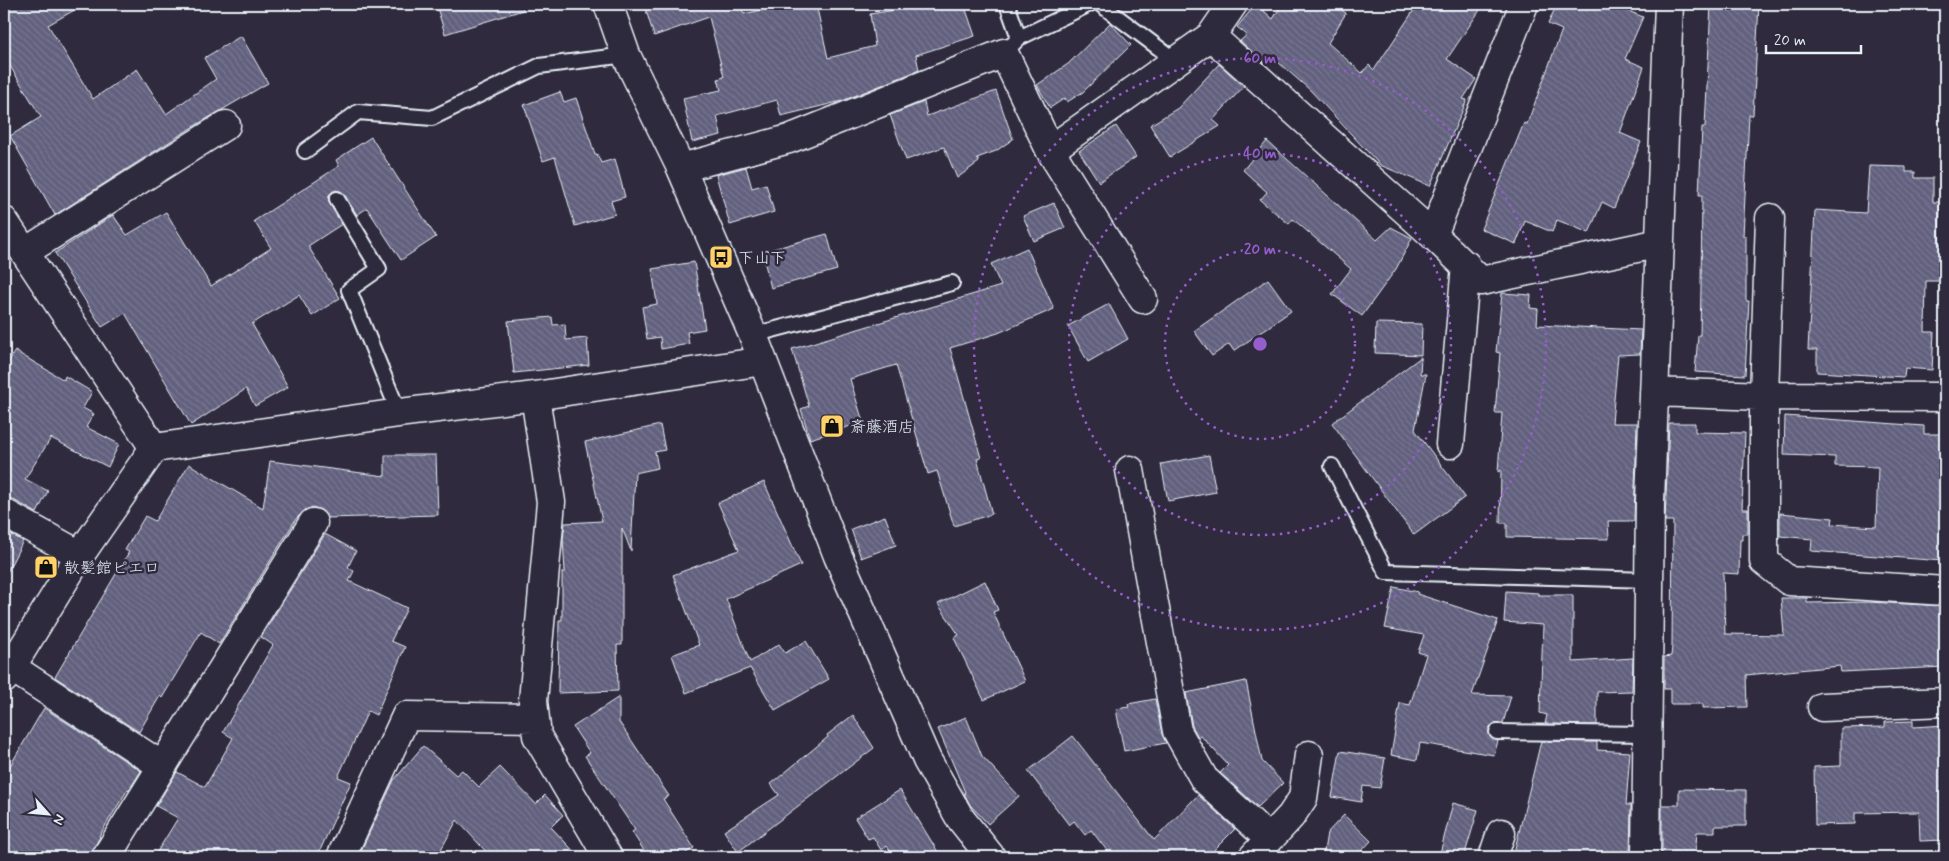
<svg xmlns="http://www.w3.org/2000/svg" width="1949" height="861" viewBox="0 0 1949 861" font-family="Mynerve,'Klee One',sans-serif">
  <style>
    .building { fill: url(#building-back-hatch); stroke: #e8f1f8 }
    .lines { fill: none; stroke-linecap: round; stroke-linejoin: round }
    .lane-casing { stroke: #e8f1f8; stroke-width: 18 }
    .street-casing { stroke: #e8f1f8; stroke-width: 31 }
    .secondary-casing { stroke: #e8f1f8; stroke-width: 31 }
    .lane { stroke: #2f2a3d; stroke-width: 14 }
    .street { stroke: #2f2a3d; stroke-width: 28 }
    .secondary { stroke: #2f2a3d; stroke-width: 28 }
    .ring { fill: none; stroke: #965dcd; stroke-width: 2.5; stroke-dasharray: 2.5 5 }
    .labels { text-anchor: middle; stroke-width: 5; stroke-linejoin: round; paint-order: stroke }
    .poi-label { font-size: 16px; fill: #e8f1f8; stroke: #2f2a3d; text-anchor: start }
    .centre { fill: #965dcd; stroke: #2f2a3d; stroke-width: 2.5 }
    .ring-label { font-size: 15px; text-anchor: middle; font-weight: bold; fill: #965dcd; stroke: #2f2a3d; stroke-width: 5; stroke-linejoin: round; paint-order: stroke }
  </style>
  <defs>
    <pattern id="building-back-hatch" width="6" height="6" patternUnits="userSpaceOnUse" patternTransform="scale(1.25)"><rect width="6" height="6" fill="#62617e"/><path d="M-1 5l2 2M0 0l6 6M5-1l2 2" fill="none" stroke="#787891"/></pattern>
  </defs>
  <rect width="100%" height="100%" fill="#2f2a3d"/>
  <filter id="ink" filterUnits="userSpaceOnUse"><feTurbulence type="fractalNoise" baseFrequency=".02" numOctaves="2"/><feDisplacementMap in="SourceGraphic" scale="10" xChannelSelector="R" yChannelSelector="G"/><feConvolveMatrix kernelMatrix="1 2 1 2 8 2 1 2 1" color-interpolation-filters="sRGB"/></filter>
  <g filter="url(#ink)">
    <path class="building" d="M4,4H85L48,25L93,99L137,69L166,114L216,79L204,58L241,36L268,83L191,128L55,215L10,136L41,117L4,56Z
      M436,4H522L523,10L445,34Z
      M644,4H740L744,14L787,4H816L828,58L875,46L870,14L930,4H964L975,36L916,55L919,70L842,101L781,116L777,100L717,116L721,135L692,142L683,98L721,90L718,79L724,77L709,17L654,36Z
      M1256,4L1273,19L1282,4H1331L1346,13L1328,43L1362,73L1369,65L1374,70L1418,4H1484L1447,59L1476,79L1463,99L1467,100L1430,186L1380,165L1310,90L1271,56L1265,63L1240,41L1247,35L1237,27Z
      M1557,4H1611L1643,17L1625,59L1644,67L1620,133L1641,142L1614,208L1602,202L1589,233L1557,220L1552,232L1525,221L1516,244L1481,229L1524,123L1527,124L1562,30L1548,24Z
      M1711,4H1759L1753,115H1749L1743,236H1746V301H1749L1745,375L1695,372L1698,335H1700L1701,287L1702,195H1699L1702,127H1705Z
      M1110,23L1131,45L1083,92L1067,102L1065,98L1050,108L1037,85L1068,64Z
      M1219,64L1244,86L1213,120L1220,126L1170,157L1150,125L1178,108Z
      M996,91L1013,139L996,151L977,158L979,162L957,178L944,147L906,160L890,115L924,102L927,116Z
      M560,92L564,102L576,98L595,154H597L601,163L615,159L625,197L611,201L615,214L575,226L555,157L543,161L524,105Z
      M1116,126L1136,157L1099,182L1079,151Z
      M371,137L436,237L401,260L367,208L357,215L342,192L336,190L332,192L329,195V203L342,224L308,246L340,298L312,316L299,295L252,324L288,387L255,406L246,389L191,425L125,313L102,327L55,253L113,215L127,235L166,212L211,286L271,248L254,221L339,166L336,160Z
      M1267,141L1377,240L1391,227L1412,238L1396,269L1362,316L1332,294L1351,269L1293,219L1289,224L1260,200L1267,192L1243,170Z
      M1869,166L1906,167V172H1915V178H1933V202H1940L1939,244H1942L1941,281H1926L1925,332H1934L1932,370L1905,368L1904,377L1817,372V350H1808L1815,210L1866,213Z
      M746,167L752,188L766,184L774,212L730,225L716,175Z
      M1054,203L1065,228L1034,241L1023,216Z
      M827,234L837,270L771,288L762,252Z
      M1027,248L1054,309L998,333L950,348L981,458L977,459L992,514L954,526L937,471L928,474L896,365L850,379L863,422L810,439L801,409L809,406L792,349L1001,286L991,264Z
      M694,262L705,329L687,332L689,344L661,349L660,337L647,339L642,307L657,304L652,269Z
      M1268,279L1291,311L1234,351L1229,344L1212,356L1194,331Z
      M1502,293L1531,295L1530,308L1538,309L1537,325L1641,330L1640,354L1618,355L1612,423H1637L1634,521H1608L1609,539L1507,537V523H1500L1501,470L1498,472L1502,413H1495L1500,353L1496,352Z
      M1109,304L1128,339L1088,362L1068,326Z
      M552,317L553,325L565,324L566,340L587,338L589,365L514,373L508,321Z
      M1376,323L1422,324L1421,355L1375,353Z
      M15,351L64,380L65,376L92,392L83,408L94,414L86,427L119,444L108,467L51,438L25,479L48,491L37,513L12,499L4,497V369Z
      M1421,357L1420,374H1426L1415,430L1465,497L1414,535L1332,423Z
      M1785,416L1924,426V434H1945V521L1943,561L1811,551L1812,539L1780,536V513L1833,518L1832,524L1876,527L1878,467L1835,466V457L1784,455Z
      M1669,423H1695V432L1745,433L1742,509H1748V534H1742V540H1740L1739,574L1723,573L1725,634L1784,635L1781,598H1807V603L1868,602L1945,606V667L1841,672L1840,666L1746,675L1747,707L1703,708V704H1670V689H1664V657L1671,656L1672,646L1673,521H1665Z
      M660,425L665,450L655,452L658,468L635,473L631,551L622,528V645H617L618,691L558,693L559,620H562V572H565L563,539L565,523L602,521L585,442Z
      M385,455H436L438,515L327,518L321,510L313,507L305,510L296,519L219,644L201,632L162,698L160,696L139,732L55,677L129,552L125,550L145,516L155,521L189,464L263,508L270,461L385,476Z
      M1209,455L1216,492L1168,501L1161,464Z
      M764,482L801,565L726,599L750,662L779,644L785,653L806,641L829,679L775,710L750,668L686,693L672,655L699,645L673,575L739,550L718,503Z
      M885,516L896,545L861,558L851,529Z
      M4,531L23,541L4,578Z
      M325,534L356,551L348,567L354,571L349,581L407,608L391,641L405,647L376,715L368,711L338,777L351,782L317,857H154L178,818L156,806L177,772L205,787L233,738L223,732L273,645L261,637Z
      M985,581L998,610L993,612L1025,681L984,700L954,638L959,635L938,604Z
      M1394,587L1418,592L1417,594L1498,620L1472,695L1511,696L1503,723L1493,724L1489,728L1490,737L1498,741L1494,755L1420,743L1417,760L1391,755L1400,703L1410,705L1426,655L1418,652L1424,635L1385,628Z
      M1506,591L1538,593V595H1573V662L1633,658L1632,691L1597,692V725L1545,724L1547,715L1540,713L1543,625L1504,622Z
      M1246,681L1262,761L1283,783L1258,807L1220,773L1228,765L1201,736L1198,737L1192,726L1186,693Z
      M619,697V722L669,796L663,799L694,848L680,857H648L632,832L635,830L585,756L590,753L573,727Z
      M1155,699L1162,734L1166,743L1124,751L1116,709L1129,707L1128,704Z
      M44,708L141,771L129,790L128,789L99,836L100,837L93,849L90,857H4V776Z
      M853,715L874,748L738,852L724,831L779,795L771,784L828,737L827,735Z
      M966,717L982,756L1019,796L988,824L970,805L964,793L965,792L938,729Z
      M1913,721V727L1945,725V840L1920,841L1919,812L1855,813V824L1815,825L1814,767L1841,766V728L1885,727V722Z
      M1073,736L1154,840L1198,795L1235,829L1207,857H1112L1091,830L1085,835L1074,821L1069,825L1028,771Z
      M1541,741L1597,742V750L1630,752L1626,805H1631L1630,857H1513Z
      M423,746L456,775L462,770L479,787L500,767L536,804L545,795L563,815L551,827L579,857H491L457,820L437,857H358L394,780Z
      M1340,751L1385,758L1380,788L1363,786L1361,802L1332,797Z
      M1679,789L1746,790V826H1715V832H1697L1695,857H1662V805H1679Z
      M900,790L941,857H894L887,846L881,850L873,837L868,839L855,818Z
      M1453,803L1478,810L1464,857H1439Z
      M1344,815L1371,841L1356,857H1323L1327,833Z"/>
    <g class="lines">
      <g class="lane-casing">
        <path id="lane" d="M1007,4L1019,38
          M1100,4L1176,61
          M1004,53L1019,38L1090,4
          M305,151L358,112L432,118L539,66L626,55
          M337,199L379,269L349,290L399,413
          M753,335L952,283
          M1332,466L1386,572L1649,580
          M1497,732L1647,734"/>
      </g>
      <g class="street-casing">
        <path id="street" d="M608,4L626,55L681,168L753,335L838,556L927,760L960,818L991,857
          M1211,36L1433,235L1481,281L1660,243
          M1050,150L1143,299
          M681,168L789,139L1004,53L1050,150L1211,36L1233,4
          M1770,218L1764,396V561L1789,581L1945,591
          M4,221L154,448L399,413L535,396L763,361
          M1433,235L1524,4
          M25,252L226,125
          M1654,392L1764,396L1945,397
          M535,396L551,502L533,701L537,736L608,857
          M1450,444L1466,265
          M1130,470L1177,731L1204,779L1269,839
          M4,513L80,555
          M11,667L162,766
          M1822,707L1945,702
          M106,857L313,523
          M341,857L406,716L535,718
          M1253,857L1291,816L1303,798L1309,755
          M1493,857L1501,833
          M1646,857L1650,501L1669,4"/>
      </g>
      <g class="secondary-casing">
        <path id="secondary" d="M4,679L80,555L154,448"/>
      </g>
      <use href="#lane" class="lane"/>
      <use href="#street" class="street"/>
      <use href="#secondary" class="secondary"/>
    </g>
  </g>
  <g class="ring">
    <circle cx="1260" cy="344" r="95"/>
    <circle cx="1260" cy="344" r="191"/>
    <circle cx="1260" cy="344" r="286"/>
  </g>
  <defs>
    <g id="bus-square" transform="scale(1.25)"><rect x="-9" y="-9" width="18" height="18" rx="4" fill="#ffd166" stroke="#2f2a3d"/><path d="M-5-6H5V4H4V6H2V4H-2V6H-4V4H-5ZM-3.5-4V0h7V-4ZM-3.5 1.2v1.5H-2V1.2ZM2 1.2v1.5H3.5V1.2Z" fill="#111"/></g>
    <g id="shop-square" transform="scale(1.25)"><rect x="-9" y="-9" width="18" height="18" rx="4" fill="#ffd166" stroke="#2f2a3d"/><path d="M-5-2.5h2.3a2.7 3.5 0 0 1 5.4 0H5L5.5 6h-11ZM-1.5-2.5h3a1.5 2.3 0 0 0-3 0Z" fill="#111"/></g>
  </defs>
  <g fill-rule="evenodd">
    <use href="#bus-square" x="721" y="257"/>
    <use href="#shop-square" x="832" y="426"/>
    <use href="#shop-square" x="46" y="567"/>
  </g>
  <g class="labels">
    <g class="poi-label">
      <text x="738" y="263">下山下</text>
      <text x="850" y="432">斎藤酒店</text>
      <text x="64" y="573">散髪館ピエロ</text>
    </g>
  </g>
  <circle cx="1260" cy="344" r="8" class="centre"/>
  <g class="ring-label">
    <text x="1260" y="63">60 m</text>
    <text x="1260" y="158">40 m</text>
    <text x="1260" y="254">20 m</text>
  </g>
  <rect width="1949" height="861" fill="none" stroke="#2f2a3d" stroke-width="20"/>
  <rect x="10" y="10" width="1929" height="841" fill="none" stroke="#e8f1f8" stroke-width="2" filter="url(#ink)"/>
  <g transform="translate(48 814) rotate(117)" stroke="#2f2a3d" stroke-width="4" paint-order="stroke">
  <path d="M0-4L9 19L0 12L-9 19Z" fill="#e8f1f8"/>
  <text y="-8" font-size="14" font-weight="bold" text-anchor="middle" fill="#e8f1f8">N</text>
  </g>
  <path d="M1766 45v8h95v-8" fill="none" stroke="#e8f1f8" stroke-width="2.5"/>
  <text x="1774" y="45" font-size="15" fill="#e8f1f8" stroke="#2f2a3d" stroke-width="4" paint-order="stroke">20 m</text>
</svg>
